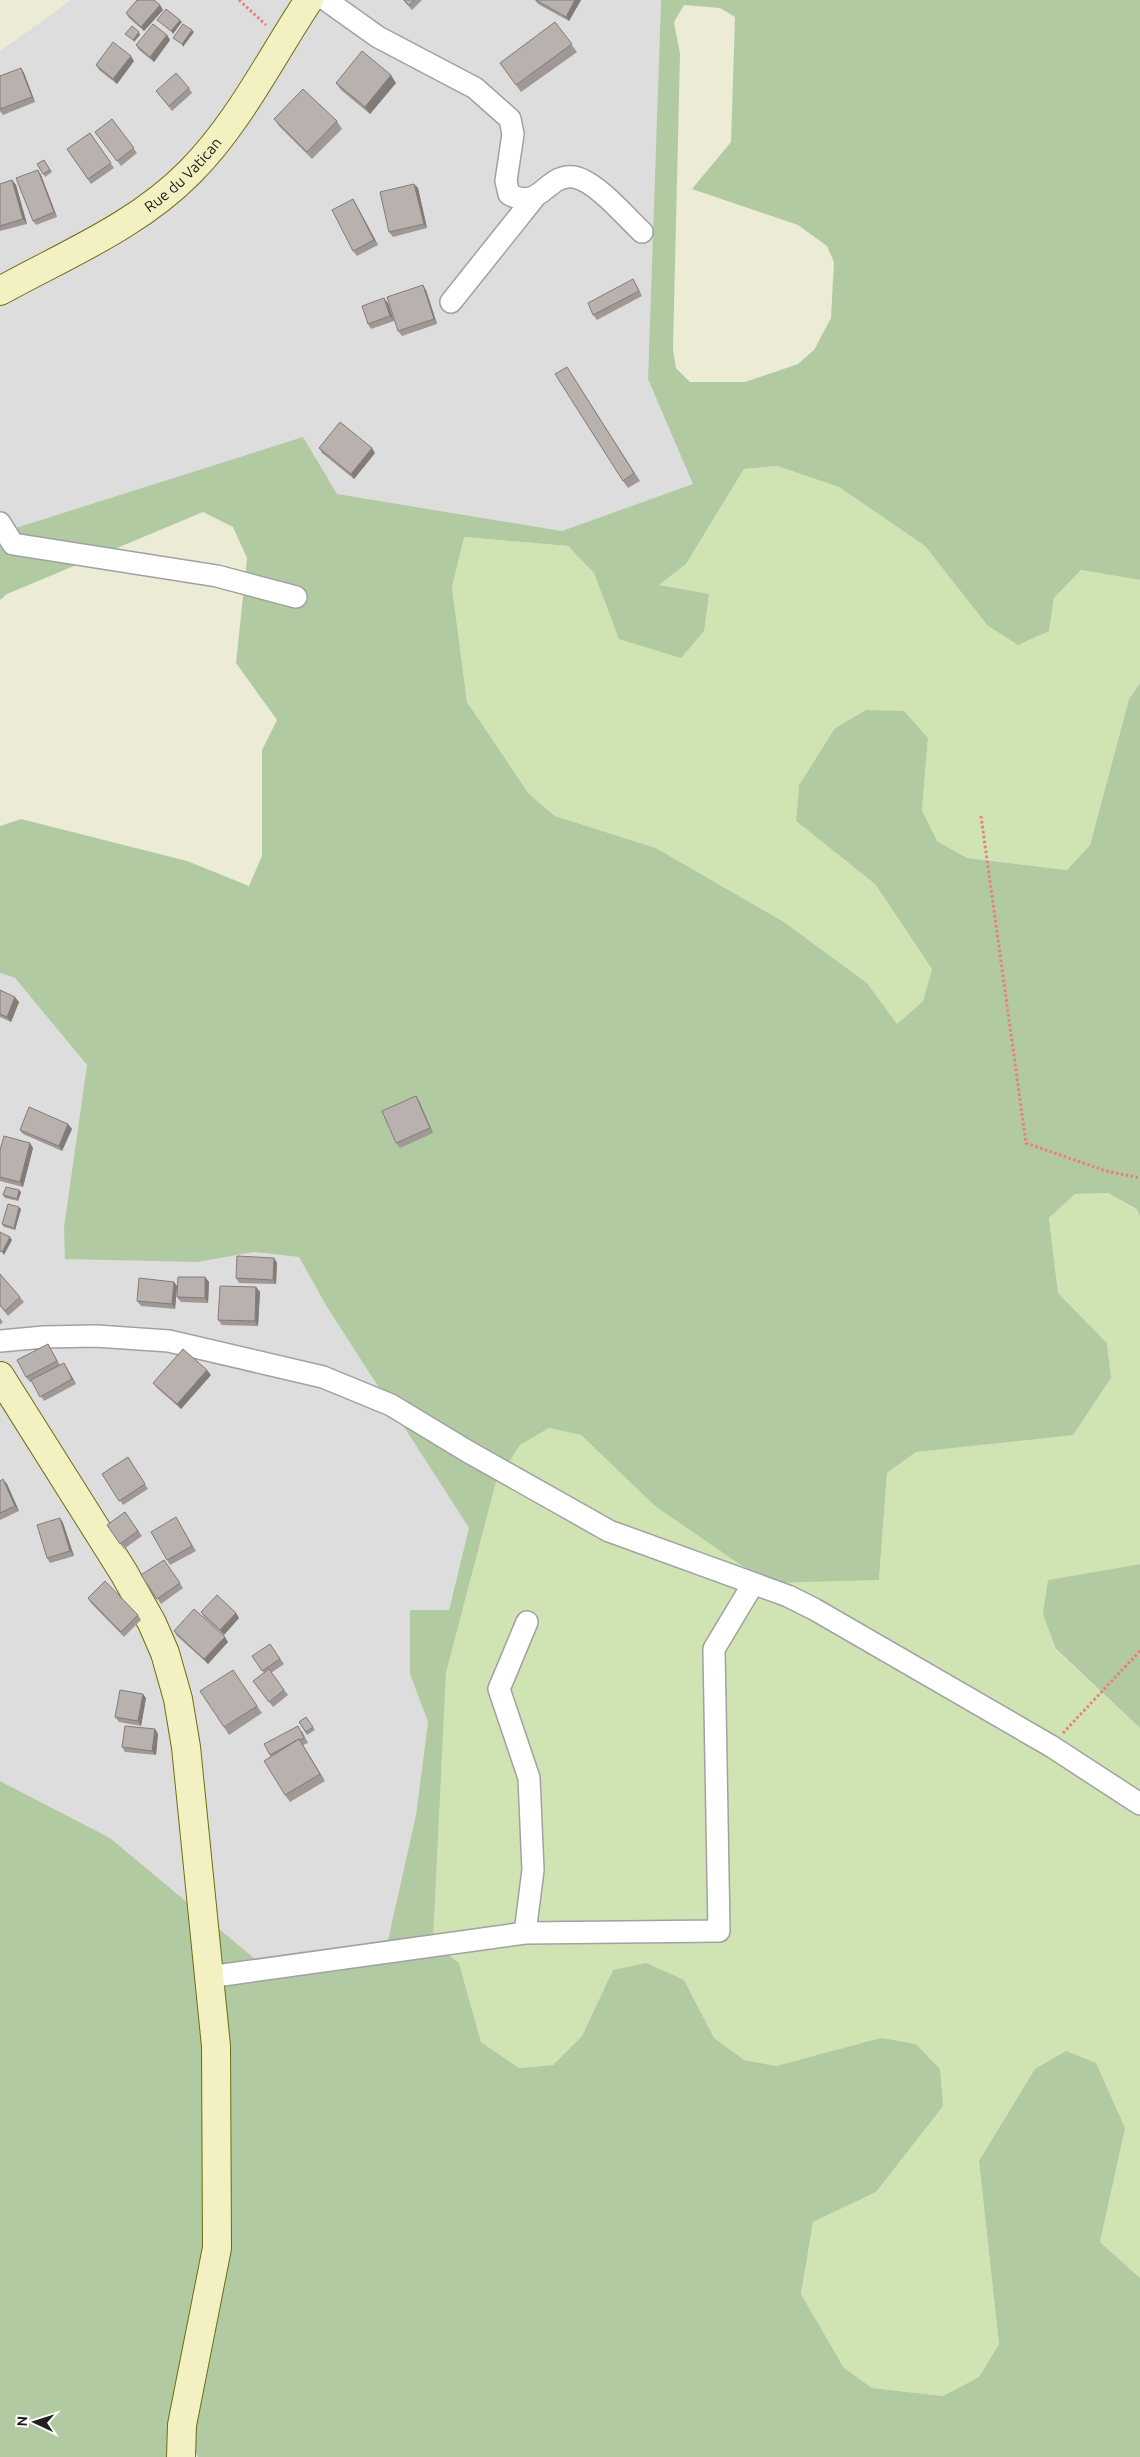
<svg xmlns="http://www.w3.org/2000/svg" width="1140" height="2457" viewBox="0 0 1140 2457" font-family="Ubuntu,sans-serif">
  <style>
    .residential { fill: #dedddd }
    .farmland { fill: #ecebd5 }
    .grass { fill: #d0e4b3 }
    .forest { fill: #b1caa1; fill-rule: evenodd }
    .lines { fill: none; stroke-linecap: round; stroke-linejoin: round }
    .street-casing { stroke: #a1a1a1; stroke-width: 24 }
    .secondary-casing { stroke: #6c6d11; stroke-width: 30 }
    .path { stroke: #eb7e7d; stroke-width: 3; stroke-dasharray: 2.5 2.5; stroke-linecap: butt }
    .street { stroke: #fff; stroke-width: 21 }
    .secondary { stroke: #f3f1c2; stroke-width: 28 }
    .wall { fill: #9f9895 }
    .shaded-wall { fill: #827c79 }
    .building { fill: #b9b1ad; stroke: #827c79 }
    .labels { text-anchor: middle; stroke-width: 4; stroke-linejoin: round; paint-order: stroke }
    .street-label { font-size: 15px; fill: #202020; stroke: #fff }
  </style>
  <rect width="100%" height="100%" fill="#efece8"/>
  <path class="residential" d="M71,0H661L648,379L694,484L562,531L337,494L0,533V51Z
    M0,973L15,978L87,1065L64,1227L198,1262L254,1252L299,1257L327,1307L469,1528L449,1610H410V1674L428,1722L416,1815L386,1949L272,1973L110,1838L0,1781Z"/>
  <path class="farmland" d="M0,0H71L0,51Z
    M684,5L720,8L735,17L731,142L692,189L798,225L827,246L834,262L831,318L814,350L798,364L745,382H690L676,368L673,349L680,54L674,22Z
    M203,512L233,527L247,558L236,663L277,720L262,751V856L249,887L187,861L21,820L0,826V600L7,594Z"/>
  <path class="grass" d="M777,466L839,487L925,546L987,625L1049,631L1054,598L1081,570L1140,580V683L1129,699L1090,845L1067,870L967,858L937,841L922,810L928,738L866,710L835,728L799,785L796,821L875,884L932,969L923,1001L897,1024L867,983L784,922L656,848L555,816L529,794L467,702L452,587L463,537L568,546L594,572L619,638L659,585L686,564L744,469Z
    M1108,1193L1136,1210L1140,1216V1564L1048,1580L1056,1650L1140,1728V2278L1100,2242L1124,2128L979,2161L999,2344L979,2377L943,2396L872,2388L844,2368L801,2294L813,2222L876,2192L940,2069L916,2044L881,2039L776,2066L744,2060L714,2039L684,1980L613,1970L582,2036L553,2065L519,2068L481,2042L459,1963L433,1943L446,1673L496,1482L520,1445L549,1428L581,1435L655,1506L879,1580L887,1473L916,1452L1073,1434L1111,1378L1107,1343L1058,1293L1049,1218L1075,1194Z"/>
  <path class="forest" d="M661,0H1140V580L1081,570L1054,598L1049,631L1018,645L987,625L925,546L839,487L777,466L744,469L686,564L659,585L709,594L704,631L681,658L619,639L594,573L568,546L464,537L452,587L467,702L529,794L555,816L656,848L784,922L867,983L897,1024L923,1001L932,969L875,884L796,821L799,785L835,728L866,710L904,711L928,738L922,810L937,841L967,858L1067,870L1090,845L1129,699L1140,683V1216L1136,1209L1108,1193L1075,1194L1049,1218L1058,1293L1107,1343L1111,1378L1073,1435L916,1452L887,1473L879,1580L767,1583L655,1506L581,1435L549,1428L520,1445L496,1482L446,1673L433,1943L459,1963L481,2042L519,2068L553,2065L582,2036L613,1970L646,1963L684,1980L714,2038L744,2060L776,2066L881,2038L916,2044L940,2069L943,2106L876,2192L813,2222L801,2294L844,2368L872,2388L943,2396L979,2377L999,2344L979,2161L1035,2069L1066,2051L1096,2063L1125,2128L1100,2242L1140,2278V2457H198L182,2426L173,2457H0V1781L110,1838L272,1973L386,1949L416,1815L428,1722L410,1674V1610H449L469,1528L327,1307L299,1257L254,1252L198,1262L65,1259L64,1227L87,1065L15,978L0,973V826L21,819L187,861L249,886L262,856V750L277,720L236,663L247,558L233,527L203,512L7,594L0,600V533L303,437L337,494L562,531L693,484L648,379ZM684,5L720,8L735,17L731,142L692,189L798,225L827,246L834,262L831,318L814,350L798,364L745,382H690L676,368L673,349L680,54L674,22Z
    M1140,1564V1728L1056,1649L1043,1614L1048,1580Z"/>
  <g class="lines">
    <g class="street-casing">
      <path id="street" d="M326,0L378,37L475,88L510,119L513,134L506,181L509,194C541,212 546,173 574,177C596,181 626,217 642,232
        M451,302L534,198
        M0,523L13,544L217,576L296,597
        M0,1341L44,1337L96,1336L169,1341L323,1377L391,1405L467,1451L609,1531L788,1596L814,1609L1051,1746L1140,1804
        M525,1933L533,1870L529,1778L499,1689L527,1622
        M209,1977L525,1933L719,1931L714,1649L753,1584"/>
    </g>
    <g class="secondary-casing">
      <g id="secondary">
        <path id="s1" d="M0,291C65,255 137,226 190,172C239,123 271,57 309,0"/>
        <path d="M0,1376L124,1573L152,1623L165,1653L178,1699L186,1747L216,2046L217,2248L182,2425L181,2457"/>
      </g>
    </g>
    <path class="path" d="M239,0L266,25
      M981,816L1026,1143L1106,1171L1140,1178
      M1063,1733L1140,1651"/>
    <use href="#street" class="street"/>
    <use href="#secondary" class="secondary"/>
  </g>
  <path class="wall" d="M403,0H422L412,10Z
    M535,0H581L569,21L538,4Z
    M160,5L163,10L144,31L129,18L126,13Z
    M555,22L577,52L521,92L500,63Z
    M167,35L170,40L154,62L139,50L136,45Z
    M134,61L117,84L99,70L96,65Z
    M21,68L24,73L35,102L3,115L0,111V76Z
    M336,83H396L370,114L341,90Z
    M189,88L192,93L172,111L156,91Z
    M112,119L137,153L121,166L95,132Z
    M274,119L337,121L342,129L312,159L279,126Z
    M90,133L114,168L91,184L67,149Z
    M44,160L52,172L45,177L37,164Z
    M38,170L41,175L57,217L36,225L33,221Z
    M12,180L16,185L27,224L0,231V184Z
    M414,184L418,188L427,228L393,237L389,232Z
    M353,199L356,204L378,245L357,256L353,251Z
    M636,284L642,296L597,320L593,315Z
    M426,290L437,324L402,336L398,331Z
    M388,303L394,321L371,329L368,324Z
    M567,367L640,481L628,488L623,481Z
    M319,448L375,453L354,479L322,453Z
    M0,990L19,1002L11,1022L0,1017Z
    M416,1096L419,1101L433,1133L400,1148L396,1143Z
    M68,1124L72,1129L62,1151L23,1134L20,1130Z
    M30,1143L33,1148L23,1187L0,1181V1150Z
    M21,1192L18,1201L5,1198L3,1195Z
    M21,1209L15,1230L4,1227L2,1224Z
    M274,1258L277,1263L276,1284L239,1283L236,1278Z
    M0,1274L24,1302L8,1316L0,1306Z
    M205,1277L209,1282L208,1303L181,1302L177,1297Z
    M174,1282L177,1286L175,1309L141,1306L137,1301Z
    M256,1287L260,1292L258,1326L222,1325L218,1320Z
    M0,1318L3,1322L0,1325Z
    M48,1344L60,1365L64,1363L67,1368L76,1384L44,1401L32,1381L30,1382L26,1377Z
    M211,1375L181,1409L157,1388L153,1383Z
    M128,1457L148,1489L123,1505L102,1474Z
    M0,1481L7,1484L19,1511L0,1520Z
    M125,1512L142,1536L124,1549L107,1525Z
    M176,1517L196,1551L170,1565L167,1560Z
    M60,1518L63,1523L74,1556L50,1563L47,1558Z
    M164,1560L183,1588L161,1604L141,1575Z
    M88,1598L138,1615L141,1620L124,1637L91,1603Z
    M201,1612L236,1613L239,1618L224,1635L204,1617Z
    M174,1631L228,1642L208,1664L177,1636Z
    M270,1644L284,1664L271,1673L288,1695L273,1707L253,1681L264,1673L252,1656Z
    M233,1670L262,1713L229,1735L224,1727Z
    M146,1698L141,1726L119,1722L115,1717Z
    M306,1717L315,1730L307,1735L299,1722Z
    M155,1729L158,1734L156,1755L125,1752L122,1747Z
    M302,1731L308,1743L303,1745L325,1781L290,1802L285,1795L271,1757L264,1744Z"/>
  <path class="shaded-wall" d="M575,0H581L569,21L566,17Z
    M160,5L163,10L144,31L141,27Z
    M180,20L182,22L173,34L171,31Z
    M192,30L194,32L183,47L182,44Z
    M139,32L140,35L134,42L133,40Z
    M167,35L170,40L154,62L150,57Z
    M131,56L134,61L117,84L113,79Z
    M21,68L24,73L35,102L32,97Z
    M391,75L396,83L370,114L365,107Z
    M38,170L41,175L57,217L54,212Z
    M12,180L16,185L27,224L23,219Z
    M414,184L418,188L427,228L424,224Z
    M353,199L356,204L378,245L374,240Z
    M423,285L426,290L437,324L434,319Z
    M384,298L388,303L394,321L390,316Z
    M372,448L375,453L354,479L351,474Z
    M15,997L19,1002L11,1022L7,1017Z
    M416,1096L419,1101L433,1133L430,1128Z
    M68,1124L72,1129L62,1151L59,1146Z
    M30,1143L33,1148L23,1187L20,1182Z
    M19,1190L21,1192L18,1201L17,1199Z
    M19,1207L21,1209L15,1230L14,1228Z
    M10,1237L12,1240L4,1255L2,1252Z
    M274,1258L277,1263L276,1284L273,1280Z
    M205,1277L209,1282L208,1303L205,1298Z
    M174,1282L177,1286L175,1309L172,1304Z
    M256,1287L260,1292L258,1326L255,1321Z
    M64,1363L67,1368L76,1384L72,1379Z
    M207,1370L211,1375L181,1409L177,1404Z
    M3,1479L7,1484L19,1511L15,1506Z
    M60,1518L63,1523L74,1556L70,1551Z
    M236,1613L239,1618L224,1635L220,1630Z
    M225,1637L228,1642L208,1664L204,1659Z
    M143,1694L146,1698L141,1726L138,1721Z
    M155,1729L158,1734L156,1755L152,1751Z
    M299,1739L304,1747L325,1781L320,1774Z"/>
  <path class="building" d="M137,0H154L160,5L141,27L126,13Z
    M404,0H414L409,5Z
    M536,0H575L566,17Z
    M166,9L180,20L171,31L157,20Z
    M555,22L572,44L516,85L500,63Z
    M153,24L167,35L150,57L136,45Z
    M183,24L192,30L182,44L173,38Z
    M132,26L139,32L133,40L125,34Z
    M113,42L131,56L113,79L96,65Z
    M362,51L391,75L365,107L336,83Z
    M21,68L32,97L0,109V76Z
    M176,73L189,88L169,106L156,91Z
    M303,89L337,121L307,152L274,119Z
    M112,119L134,148L117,161L95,132Z
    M90,133L111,163L88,179L67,149Z
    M44,160L50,170L43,174L37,164Z
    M38,170L54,212L33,221L16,178Z
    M12,180L23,219L0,226V184Z
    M414,184L424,224L389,232L380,192Z
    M353,199L374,240L353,251L332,210Z
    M633,279L639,291L593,315L588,303Z
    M423,285L434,319L398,331L387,297Z
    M384,298L390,316L368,324L362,306Z
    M567,367L634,473L623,481L555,374Z
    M340,422L372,448L351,474L319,448Z
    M0,990L15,997L7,1017L0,1014Z
    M416,1096L430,1128L396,1143L382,1111Z
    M29,1107L68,1124L59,1146L20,1130Z
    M4,1136L30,1143L20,1182L0,1177V1150Z
    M6,1187L19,1190L17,1199L3,1195Z
    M8,1204L19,1207L14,1228L2,1224Z
    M0,1232L10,1237L2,1252L0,1251Z
    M237,1256L274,1258L273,1280L236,1278Z
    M0,1274L20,1297L5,1311L0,1305Z
    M178,1277H205V1298L177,1297Z
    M139,1278L174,1282L172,1304L137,1301Z
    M220,1286L256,1287L255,1321L218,1320Z
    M48,1344L57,1361L26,1377L17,1360Z
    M183,1349L207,1370L177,1404L153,1383Z
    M64,1363L72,1379L40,1397L31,1380Z
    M128,1457L145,1484L119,1501L102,1474Z
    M3,1479L15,1506L0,1513V1481Z
    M125,1512L138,1531L120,1544L107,1525Z
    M176,1517L192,1546L167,1560L151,1532Z
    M60,1518L70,1551L47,1558L37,1525Z
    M164,1560L180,1583L157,1599L141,1575Z
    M105,1581L138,1615L121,1632L88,1598Z
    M217,1595L236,1613L220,1630L201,1612Z
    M194,1609L225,1637L204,1659L174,1631Z
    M270,1644L280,1659L262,1671L252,1656Z
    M269,1669L284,1690L269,1702L253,1681Z
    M233,1670L257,1706L224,1727L200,1691Z
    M120,1690L143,1694L138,1721L115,1717Z
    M306,1717L313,1727L306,1732L299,1722Z
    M125,1726L155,1729L152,1751L122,1747Z
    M298,1726L304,1738L299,1740V1739L270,1755L264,1744Z
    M299,1739L320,1774L285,1795L264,1761Z"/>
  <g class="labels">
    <g class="street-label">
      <text dy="5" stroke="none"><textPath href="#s1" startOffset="218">Rue du Vatican</textPath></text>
    </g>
  </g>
  <g transform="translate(35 2422) rotate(274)" stroke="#ffffff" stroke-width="4" paint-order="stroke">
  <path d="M0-4L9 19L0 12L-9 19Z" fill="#202020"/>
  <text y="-8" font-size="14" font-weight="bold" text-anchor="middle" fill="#202020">N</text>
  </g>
</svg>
